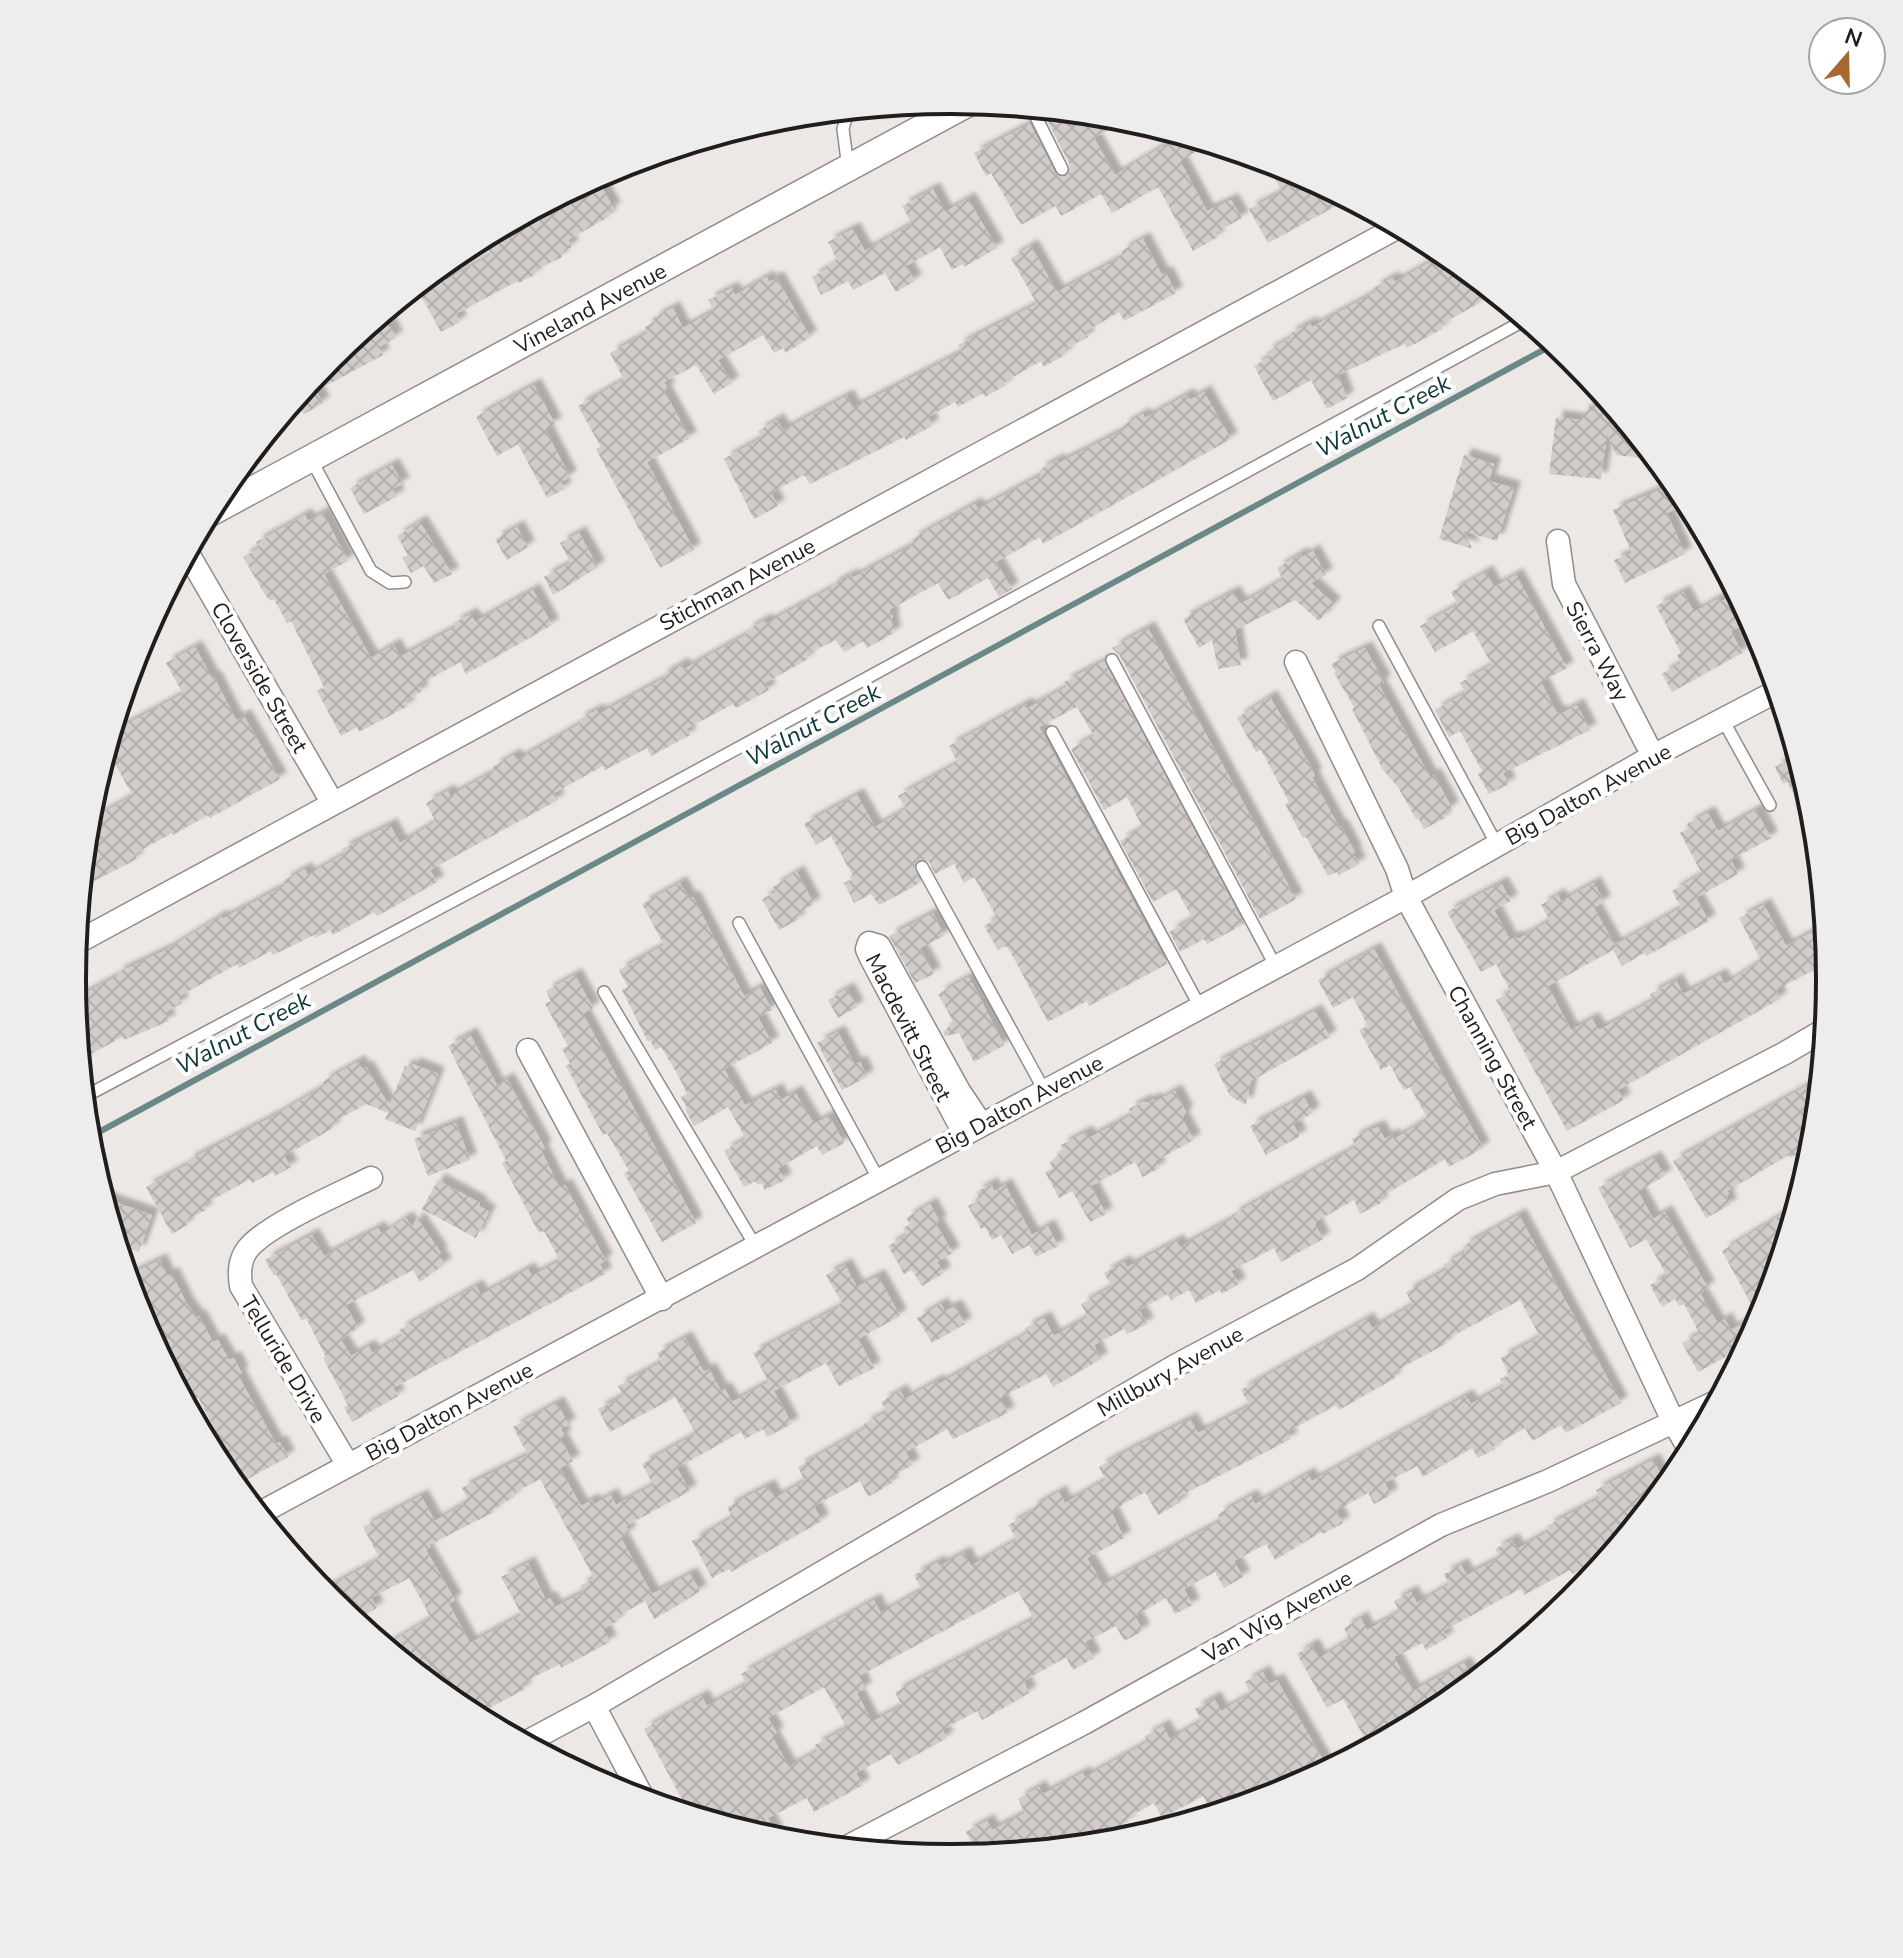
<svg xmlns="http://www.w3.org/2000/svg" width="1903" height="1958" viewBox="0 0 1903 1958" font-family="'Nunito Sans',sans-serif">
  <style>
    .lines { fill: none; stroke-linecap: round; stroke-linejoin: round }
    .stream { stroke: #6a8888; stroke-width: 6 }
    .building { fill: url(#building-cross-hatch); fill-rule: evenodd; filter: url(#shadow) }
    .service-casing { stroke: #918c8a; stroke-width: 14 }
    .minor-casing { stroke: #918c8a; stroke-width: 25 }
    .tertiary-casing { stroke: #918c8a; stroke-width: 29 }
    .service { stroke: #fff; stroke-width: 11 }
    .minor { stroke: #fff; stroke-width: 22 }
    .tertiary { stroke: #fff; stroke-width: 26 }
    .labels { text-anchor: middle; stroke-width: 8; stroke-linejoin: round; paint-order: stroke }
    .street-label { font-size: 22px; fill: #201e1d; stroke: #fff }
    .water-label { font-size: 24px; font-style: italic; fill: #0d3738; stroke: #fff }
    .rim { fill: none; stroke: #201e1d; stroke-width: 4 }
  </style>
  <defs>
    <pattern id="building-cross-hatch" width="8" height="8" patternUnits="userSpaceOnUse" patternTransform="scale(2)"><rect width="8" height="8" fill="#d2ccca"/><path d="M0 0l8 8M0 8l8-8" fill="none" stroke="#b4afad"/></pattern>
    <filter id="shadow"><feDropShadow dx="7" dy="-7" stdDeviation="2" flood-color="#0004"/></filter>
  </defs>
  <rect width="100%" height="100%" fill="#ede8e5"/>
  <g class="lines">
    <path class="stream" d="M88,1138L1556,343"/>
  </g>
  <path class="building" d="M1056,110L1130,118L1094,138L1115,175L1174,140L1168,130L1205,141L1195,147L1197,151L1180,161L1207,211L1231,200L1242,218L1215,233L1218,237L1193,251L1158,187L1112,213L1101,194L1061,216L1056,206L1021,225L991,173L986,176L974,153L1030,124L1055,173L1061,177L1066,176L1070,170V165L1045,116Z
    M1265,159L1288,167L1349,199L1268,243L1249,209L1282,192Z
    M596,177L614,209L608,212L610,216L568,240L572,247L560,253L562,257L534,271L536,274L519,283L518,281L508,286L456,314L460,322L441,332L421,296L429,291L424,280L440,267L446,280L491,255L482,238Z
    M933,189L945,212L968,199L997,248L964,267L963,264L952,270L940,247L906,266L915,281L896,292L885,273L853,290L848,281L821,295L812,277L830,267L828,265L837,260L828,242L853,229L865,251L912,224L902,206Z
    M1143,239L1162,275L1166,273L1176,293L1124,321L1119,312L1085,332L1088,337L1064,350L1066,354L1044,367L1041,361L1004,382L1006,385L985,397L983,393L958,407L955,402L928,417L932,426L906,440L904,437L810,484L804,475L771,493L778,506L754,519L724,459L762,438L758,431L777,420L783,430L847,396L853,408L962,352L958,345L1037,304L1011,258L1031,246L1057,292L1124,256L1121,251Z
    M1438,258L1441,264L1452,258L1462,265L1481,302L1440,325L1442,329L1407,348L1404,344L1338,375L1347,398L1327,409L1311,380L1273,401L1254,366L1269,357L1266,352L1291,338L1289,334L1310,323L1312,327L1376,292L1374,288L1392,278L1395,282Z
    M767,277L769,282L777,278L810,337L786,353L783,348L774,353L763,335L718,360L732,383L714,394L696,365L664,382L668,389L664,391L690,438L647,462L694,550L660,568L596,449L601,447L578,406L624,380L610,353L648,333L645,327L655,321L654,318L673,308L683,328L714,311L708,300L732,288L735,295Z
    M386,318L396,338L379,347L383,355L316,391L323,403L304,414L297,402L291,405L330,357L370,324L371,326Z
    M534,385L555,424L545,429L570,477L561,482L565,489L547,498L518,444L497,456L476,417Z
    M1204,392L1231,439L1043,544L1040,537L996,562L1012,589L999,597L988,578L948,600L938,583L889,610L893,617L891,619L894,633L867,648L863,641L845,652L835,640L806,655L808,659L765,683L769,690L736,708L733,704L686,729L690,735L651,756L647,748L605,770L603,766L554,793L558,800L430,870L437,882L397,905L377,916L374,912L333,935L330,930L316,938L314,935L273,955L271,951L239,968L237,964L178,997L182,1003L165,1013L169,1021L124,1040L122,1037L80,1060L76,1024L86,1019L76,998L118,976L117,973L166,950L221,916L222,919L286,885L283,881L305,869L308,875L345,854L342,849L390,825L400,843L436,822L426,803L448,791L450,796L495,771L493,767L514,755L517,760L580,724L578,720L597,710L599,714L663,679L661,676L682,664L684,669L748,634L746,631L765,620L767,623L832,588L831,586L851,575L852,578L915,544L912,539L975,504L978,509L1042,475L1039,470L1057,460L1059,463L1124,430L1122,426L1143,414L1145,418L1187,395L1190,400Z
    M1588,406L1608,409L1607,413L1621,415L1650,450L1642,458L1616,455L1607,434L1601,479L1549,474L1556,417L1582,420L1583,411L1587,412Z
    M1464,455L1494,464L1489,481L1514,488L1497,541L1463,531L1473,549L1439,539Z
    M392,465L403,484L394,488L398,496L364,514L350,488Z
    M1675,483L1685,505L1667,513L1685,554L1625,583L1614,560L1632,553L1613,510Z
    M323,513L348,561L324,574L371,658L394,645L400,657L456,627L454,623L471,614L475,622L533,590L552,625L466,674L460,662L419,685L422,691L405,701L408,706L359,732L357,727L341,736L317,691L324,687L291,621L287,623L274,599L270,601L264,593L243,557L259,548L256,542L277,531L305,515L308,521Z
    M420,522L452,574L434,583L424,566L411,573L402,558L408,555L397,536Z
    M517,527L528,547L507,560L495,539Z
    M579,533L598,567L553,595L544,577L571,563L560,543Z
    M1313,551L1326,575L1311,583L1334,604L1319,621L1295,600L1235,630L1241,665L1218,669L1212,640L1199,648L1183,619L1233,592L1240,604L1283,580L1277,568L1301,554L1303,557Z
    M1486,572L1494,587L1516,575L1567,668L1541,682L1557,713L1560,712L1561,714L1577,705L1590,730L1503,773L1509,784L1489,794L1478,774L1482,771L1460,731L1449,737L1435,710L1466,693L1460,683L1492,665L1473,631L1435,652L1420,626L1458,605L1451,592Z
    M1683,592L1694,612L1718,599L1720,602L1736,593L1749,616L1742,620L1744,624L1731,631L1742,653L1672,692L1662,674L1681,663L1677,655L1681,653L1656,606Z
    M1148,628L1296,899L1260,919L1120,656L1112,648Z
    M195,647L212,678L214,677L236,720L244,716L280,779L210,818L208,815L173,835L172,833L134,854L137,859L90,883L83,870L88,821L133,796L115,764L100,772L112,732L183,694L166,663Z
    M1365,648L1384,682L1379,685L1430,777L1434,775L1452,808L1443,814L1445,818L1424,829L1418,818L1416,819L1398,787L1383,770L1352,709L1354,707L1334,673L1336,672L1331,664Z
    M1104,661L1244,924L1207,944L1204,939L1180,952L1169,932L1193,919L1176,889L1153,902L1120,841L1143,828L1127,797L1104,810L1071,749L1094,736L1077,707L1039,727L1167,964L1089,1006L1087,1001L1048,1022L1011,953L1006,946L998,950L984,926L997,918L974,877L964,883L954,864L935,874L929,862L921,859L914,866L920,882L913,887L879,905L871,894L854,903L844,883L854,878L831,836L816,845L804,824L857,795L875,827L906,809L898,796L958,763L949,746L1026,704L1028,708L1067,687L1064,682Z
    M1270,697L1310,765L1315,776L1312,777L1339,827L1341,826L1355,852L1353,853L1359,864L1339,875L1337,872L1328,876L1306,837L1303,838L1285,804L1289,802L1261,750L1256,752L1237,718Z
    M1798,755L1814,808L1816,826L1813,828L1787,782L1783,784L1775,767Z
    M1756,810L1771,838L1731,860L1738,874L1696,898L1709,921L1646,956L1644,953L1622,966L1613,950L1548,986L1571,1030L1592,1019L1599,1030L1654,1000L1650,994L1676,980L1683,994L1720,975L1725,984L1761,961L1739,918L1764,905L1786,946L1826,925L1829,962L1776,990L1780,999L1618,1090L1624,1100L1567,1131L1496,1000L1511,992L1496,964L1481,972L1447,912L1501,883L1511,901L1494,910L1510,940L1516,937L1518,939L1550,921L1541,905L1558,895L1561,901L1594,883L1604,902L1594,908L1615,945L1681,908L1672,891L1702,874L1680,833L1689,828L1687,824L1708,813L1718,831Z
    M797,872L814,904L796,914L799,919L779,930L762,899L776,892L773,887Z
    M680,883L689,899L693,897L744,996L760,988L772,1010L758,1017L772,1043L724,1069L745,1105L776,1090L781,1100L795,1092L814,1124L829,1116L844,1143L822,1155L817,1146L778,1168L785,1180L765,1190L761,1183L757,1185L755,1181L744,1187L724,1151L746,1139L728,1107L694,1126L685,1109L687,1108L681,1097L687,1094L679,1077L661,1047L655,1050L650,1040L648,1042L622,990L628,987L619,970L664,945L642,904Z
    M933,913L944,936L920,948L934,974L915,983L889,936Z
    M1374,949L1483,1148L1449,1167L1445,1159L1379,1198L1381,1203L1360,1214L1354,1200L1317,1221L1315,1224L1323,1239L1281,1262L1274,1248L1231,1271L1239,1284L1222,1294L1220,1290L1196,1303L1189,1290L1171,1300L1168,1294L1139,1310L1147,1324L1127,1334L1124,1329L1094,1345L1101,1359L1053,1387L1046,1374L1000,1398L1008,1413L953,1439L947,1429L906,1452L913,1465L889,1478L892,1483L868,1497L860,1481L814,1506L822,1521L731,1572L729,1569L712,1578L692,1541L732,1518L727,1507L756,1492L768,1486L775,1498L805,1481L798,1467L866,1428L864,1424L887,1412L881,1402L900,1391L905,1399L937,1381L939,1384L1028,1333L1025,1328L1044,1318L1054,1336L1088,1317L1081,1304L1112,1287L1104,1273L1124,1262L1127,1267L1177,1241L1180,1247L1234,1218L1232,1215L1356,1147L1352,1139L1367,1131L1378,1127L1385,1139L1392,1135L1394,1139L1428,1119L1410,1087L1404,1090L1390,1065L1381,1070L1359,1030L1368,1026L1353,997L1333,1008L1318,980Z
    M575,975L593,1008L583,1014L696,1223L662,1242L624,1173L629,1171L607,1133L603,1135L566,1066L570,1064L562,1049L568,1046L545,1004L551,1001L546,991Z
    M969,977L1004,1045L974,1062L959,1033L945,1036L943,1033L953,1021L938,994Z
    M847,989L857,1007L838,1018L828,1000Z
    M1315,1011L1330,1037L1251,1081L1246,1105L1230,1096L1214,1064Z
    M838,1032L855,1065L860,1062L867,1077L842,1090L817,1043Z
    M470,1034L497,1085L507,1079L545,1148L541,1150L560,1188L565,1185L606,1261L600,1264L605,1274L393,1388L398,1396L352,1422L344,1407L348,1405L323,1358L326,1357L306,1318L302,1321L276,1274L274,1276L265,1260L312,1235L324,1256L378,1228L382,1234L406,1218L412,1227L417,1218L441,1253L438,1255L445,1264L420,1282L413,1270L346,1305L358,1328L341,1340L351,1356L369,1346L372,1353L402,1336L399,1330L476,1286L481,1295L528,1269L532,1276L560,1261L544,1231L539,1233L502,1163L506,1161L448,1046Z
    M358,1062L363,1069L366,1067L389,1106L405,1066L411,1068L413,1064L438,1074L415,1131L385,1119L388,1113L366,1104L332,1123L334,1127L321,1135L284,1156L291,1167L275,1176L273,1172L252,1183L250,1179L203,1205L206,1210L185,1221L187,1225L172,1234L146,1187L189,1164L187,1161L274,1116L325,1086L322,1082Z
    M1821,1078L1815,1145L1790,1158L1789,1155L1727,1191L1729,1194L1726,1196L1730,1205L1706,1218L1673,1161Z
    M1175,1091L1186,1112L1182,1118L1194,1140L1155,1161L1159,1168L1143,1177L1135,1162L1091,1186L1106,1214L1090,1222L1072,1191L1059,1198L1045,1172L1053,1168L1050,1162L1064,1151L1061,1145L1086,1132L1089,1138L1132,1115L1129,1109L1144,1101L1146,1103L1154,1099L1155,1102Z
    M1304,1097L1313,1113L1293,1124L1300,1136L1266,1155L1250,1126Z
    M456,1123L470,1160L428,1176L414,1139Z
    M1654,1158L1665,1176L1638,1191L1653,1219L1665,1212L1708,1288L1700,1293L1718,1324L1725,1319L1731,1330L1743,1323L1752,1338L1749,1344L1698,1372L1682,1343L1700,1334L1684,1304L1679,1306L1675,1299L1662,1307L1650,1285L1667,1276L1646,1239L1630,1248L1598,1188Z
    M438,1180L480,1203L479,1206L489,1212L476,1238L422,1209Z
    M991,1184L994,1191L1005,1185L1032,1235L1048,1226L1058,1246L1036,1257L1029,1245L1012,1254L1001,1235L992,1240L985,1227L981,1229L968,1206L980,1200L976,1192Z
    M103,1198L152,1215L139,1252L118,1245Z
    M930,1204L940,1222L936,1224L953,1253L937,1262L944,1273L922,1286L912,1270L904,1274L888,1246L907,1235L903,1228L910,1224L906,1218Z
    M1798,1205L1766,1308L1756,1313L1722,1251Z
    M1519,1215L1621,1403L1566,1433L1561,1425L1532,1441L1525,1428L1493,1446L1495,1449L1478,1458L1472,1448L1423,1477L1417,1466L1385,1483L1391,1495L1374,1504L1368,1493L1336,1511L1343,1523L1323,1534L1321,1532L1275,1560L1266,1544L1234,1561L1243,1577L1224,1588L1215,1572L1184,1589L1193,1605L1175,1614L1166,1598L1135,1616L1143,1631L1124,1641L1116,1626L1085,1642L1094,1658L1073,1670L1066,1657L1024,1681L1029,1693L1002,1709L982,1720L977,1711L942,1730L947,1738L898,1765L891,1754L856,1773L863,1785L814,1812L807,1798L768,1818L776,1832L766,1837L690,1814L644,1729L702,1696L707,1706L747,1684L741,1674L874,1600L881,1613L922,1590L914,1575L938,1562L940,1566L964,1553L971,1566L1017,1540L1008,1525L1033,1511L1031,1508L1059,1492L1065,1503L1106,1480L1099,1467L1120,1455L1190,1419L1198,1433L1250,1406L1241,1390L1367,1319L1372,1328L1413,1305L1406,1292L1446,1270L1443,1265L1466,1252L1463,1246ZM1520,1300L1540,1337L1501,1358L1509,1375L1500,1379L1504,1386L1471,1404L1466,1396L1312,1481L1308,1474L1255,1504L1251,1496L1218,1514L1221,1521L1103,1585L1087,1558L1124,1538L1111,1511L1145,1492L1158,1515L1181,1502L1178,1497L1291,1439L1287,1432L1336,1405L1339,1410L1395,1378L1392,1373L1447,1343L1445,1340ZM1018,1591L1034,1619L895,1692L902,1706L872,1722L857,1693L865,1689L859,1676ZM824,1687L847,1728L815,1745L818,1751L789,1767L772,1736L777,1733L768,1718Z
    M160,1260L167,1276L172,1274L187,1304L196,1317L199,1316L213,1342L218,1340L229,1360L234,1358L242,1373L238,1375L276,1444L280,1442L288,1457L242,1482L198,1397L196,1398L182,1373L179,1375L153,1327L147,1330L139,1315L127,1276Z
    M845,1265L857,1287L878,1276L900,1316L858,1339L874,1368L839,1386L826,1363L774,1391L792,1424L767,1437L763,1429L745,1439L741,1432L677,1468L690,1491L626,1526L629,1533L621,1538L652,1594L690,1574L700,1591L675,1607L654,1619L645,1601L616,1617L618,1621L603,1629L610,1642L561,1668L560,1664L522,1683L525,1689L474,1716L462,1710L385,1646L431,1618L409,1578L371,1598L377,1608L354,1621L321,1591L380,1559L363,1527L421,1496L435,1521L464,1504L462,1500L467,1498L462,1488L528,1455L513,1427L557,1403L569,1425L561,1429L565,1436L560,1438L573,1461L560,1468L581,1506L592,1500L594,1504L611,1495L616,1505L653,1485L642,1464L696,1434L675,1397L610,1432L598,1409L624,1396L618,1386L662,1362L657,1353L685,1338L704,1372L709,1369L721,1391L725,1389L732,1402L769,1382L753,1353L843,1305L826,1275ZM540,1479L594,1578L580,1586L584,1592L555,1607L550,1598L546,1600L528,1563L501,1577L522,1615L470,1643L449,1604L455,1600L426,1550L431,1547L429,1545L494,1512L493,1509L514,1497L512,1494Z
    M941,1304L945,1311L955,1306L965,1324L932,1343L917,1318Z
    M1653,1460L1667,1486L1613,1553L1573,1574L1570,1570L1524,1595L1521,1589L1518,1590L1443,1631L1447,1638L1426,1650L1422,1643L1394,1657L1413,1691L1464,1663L1475,1682L1440,1711L1370,1748L1343,1699L1327,1708L1297,1654L1312,1645L1319,1658L1350,1640L1344,1628L1361,1618L1367,1630L1400,1612L1394,1601L1411,1592L1417,1603L1449,1585L1444,1574L1461,1565L1467,1575L1500,1558L1495,1549L1512,1540L1517,1549L1550,1531L1547,1526L1600,1498L1596,1490Z
    M1263,1672L1269,1684L1277,1680L1329,1770L1288,1792L1213,1814L1203,1796L1162,1818L1154,1803L1127,1818L1129,1821L1095,1839L1097,1844L1070,1847L1065,1840L1049,1849L978,1856L966,1832L987,1821L992,1830L1025,1813L1018,1799L1039,1787L1043,1794L1083,1773L1085,1777L1148,1742L1145,1736L1163,1726L1170,1739L1202,1721L1195,1709L1214,1698L1221,1711L1251,1694L1245,1682Z"/>
  <g class="lines">
    <g class="service-casing">
      <path id="service" d="M1031,107L1062,169
        M848,168L843,129L848,110
        M311,459L371,571L390,583L405,582
        M1379,626L1497,845
        M1112,660L1276,967
        M1723,720L1770,805
        M1052,732L1200,1007
        M922,867L1044,1090
        M739,923L879,1180
        M604,992L756,1247
        M84,1097L613,816L1527,319"/>
    </g>
    <g class="minor-casing">
      <path id="minor" d="M1558,541L1564,584L1653,756
        M187,552L332,802
        M1296,662L1397,869L1406,897L1556,1172L1674,1423L1691,1452
        M76,943L1400,226
        M528,1050L662,1299
        M964,1133L871,958L867,949L869,943L879,946L959,1091L981,1124
        M348,1465L241,1286C239,1273 239,1261 247,1250C264,1226 341,1193 371,1178
        M258,1514L1406,897L1653,756L1779,690
        M594,1706L644,1800
        M525,1743L594,1706L1175,1366L1357,1269L1458,1199L1495,1184L1556,1172L1785,1053L1826,1029
        M845,1848L1084,1723L1441,1525L1548,1481L1718,1401"/>
    </g>
    <g class="tertiary-casing">
      <path id="tertiary" d="M208,514L972,101"/>
    </g>
    <use href="#service" class="service"/>
    <use href="#minor" class="minor"/>
    <use href="#tertiary" class="tertiary"/>
  </g>
  <g class="labels">
    <g class="street-label">
      <text transform="translate(590 308) rotate(-28)" y="8">Vineland Avenue</text>
      <text transform="translate(737 584) rotate(-28)" y="8">Stichman Avenue</text>
      <text transform="translate(1598 651) rotate(62)" y="8">Sierra Way</text>
      <text transform="translate(260 677) rotate(60)" y="8">Cloverside Street</text>
      <text transform="translate(1588 794) rotate(-29)" y="8">Big Dalton Avenue</text>
      <text transform="translate(909 1027) rotate(63)" y="8">Macdevitt Street</text>
      <text transform="translate(1493 1057) rotate(61)" y="8">Channing Street</text>
      <text transform="translate(1019 1104) rotate(-28)" y="8">Big Dalton Avenue</text>
      <text transform="translate(284 1359) rotate(59)" y="8">Telluride Drive</text>
      <text transform="translate(1170 1371) rotate(-29)" y="8">Millbury Avenue</text>
      <text transform="translate(449 1411) rotate(-28)" y="8">Big Dalton Avenue</text>
      <text transform="translate(1277 1616) rotate(-29)" y="8">Van Wig Avenue</text>
    </g>
    <g class="water-label">
      <text transform="translate(1383 416) rotate(-28)" y="8">Walnut Creek</text>
      <text transform="translate(813 725) rotate(-28)" y="8">Walnut Creek</text>
      <text transform="translate(243 1033) rotate(-28)" y="8">Walnut Creek</text>
    </g>
  </g>
  <path d="M0 0H1903V1958H0ZM86 979a865 865 0 1 1 1730 0a865 865 0 1 1-1730 0Z" fill="#ededed" fill-rule="evenodd"/>
  <path class="rim" d="M86 979a865 865 0 1 1 1730 0a865 865 0 1 1-1730 0Z"/>
  <g transform="translate(1847 56) rotate(20)"><circle r="38" fill="#ffffff" stroke="#a6a5a5" stroke-width="2"/>
  <path d="M0-6L14 30L0 20L-14 30Z" fill="#a76730"/>
  <text y="-12" font-size="22" font-weight="bold" text-anchor="middle" fill="#201e1d">N</text>
  </g>
</svg>
